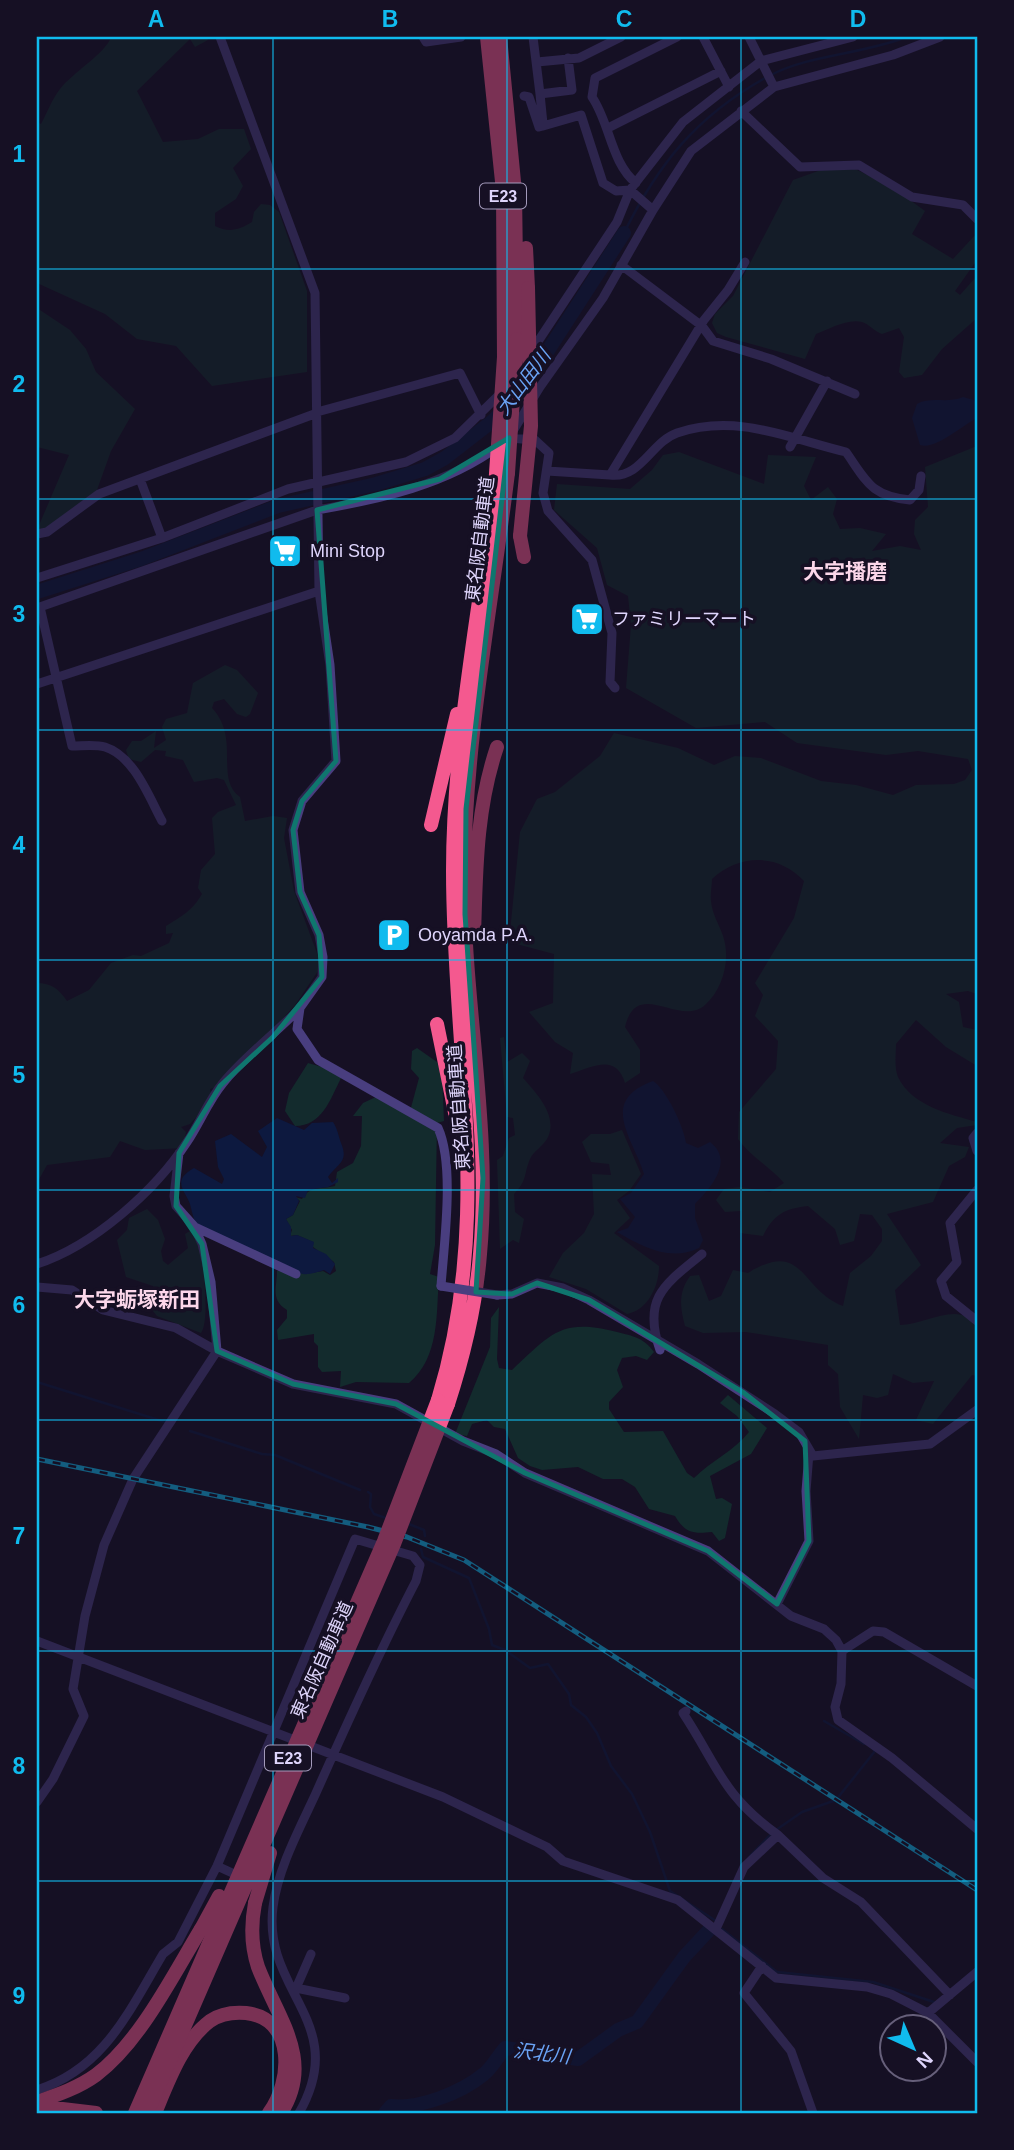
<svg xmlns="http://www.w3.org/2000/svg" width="1014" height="2150" viewBox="0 0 1014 2150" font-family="Helvetica,'Noto Sans JP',sans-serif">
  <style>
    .green { fill: #132b2d }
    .water { fill: #0d193f }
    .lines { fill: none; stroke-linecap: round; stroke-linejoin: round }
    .stream { stroke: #0d193f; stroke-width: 2.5 }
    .river { stroke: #0d193f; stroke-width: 14 }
    .minor { stroke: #493e7f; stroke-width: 9 }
    .highway { stroke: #f4598f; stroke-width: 14 }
    .rail-casing { stroke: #10bbee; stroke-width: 5 }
    .rail { stroke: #161024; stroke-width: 2.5; stroke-dasharray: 8; stroke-linecap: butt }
    .minor-bridge { stroke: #493e7f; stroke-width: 9 }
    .highway-bridge { stroke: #f4598f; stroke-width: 14 }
    .marked { fill: none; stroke: #0f766e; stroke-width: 5; stroke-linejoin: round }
    .grid { fill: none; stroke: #10bbee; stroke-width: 2; stroke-opacity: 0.55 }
    .labels { text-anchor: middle; stroke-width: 7; stroke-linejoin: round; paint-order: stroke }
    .shield { fill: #161024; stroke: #a39abb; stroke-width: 2 }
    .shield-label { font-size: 16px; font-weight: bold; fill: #dfd5fc }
    .street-label { font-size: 18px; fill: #dfd5fc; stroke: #161024 }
    .poi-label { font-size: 18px; fill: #dfd5fc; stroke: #161024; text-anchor: start }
    .water-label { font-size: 19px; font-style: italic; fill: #6aa3f5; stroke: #161024 }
    .quarter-label { font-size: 21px; font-weight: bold; fill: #fcd7ea; stroke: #161024 }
    .neatline { fill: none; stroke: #10bbee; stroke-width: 2.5 }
    .grid-label { font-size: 23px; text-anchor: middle; font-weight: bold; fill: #10bbee }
  </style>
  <rect width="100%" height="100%" fill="#161024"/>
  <path class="green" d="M111,37H207L208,40L195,47L190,39L137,91L163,142L198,139L219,129H244L251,149L233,168L243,186L236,199L215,213V226C229,233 239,230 252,222L254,212L261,204L270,205L279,212L307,291V372L212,386L176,346L137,339L105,314L37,283V122L41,124C47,113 52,99 60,89C72,73 106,53 111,37Z
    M853,168L892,187L925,211L912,234L953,259L977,233V260L955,291L960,295L976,277L977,271V318L942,349L922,375L904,378L899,372L904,337L899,328L882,334C874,331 869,324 862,322C848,318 829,329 816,334L805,359L726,337L717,333L712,323L715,314L733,296L793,180L821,170Z
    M37,308L70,330L86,349L96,372L135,409L111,451L97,490L45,529L37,530L69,455L37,447Z
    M977,446V994L968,991L946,994L959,1002L963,1027L977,1030V1066L946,1047L916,1020L896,1044C896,1053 894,1068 898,1077C912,1106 949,1114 977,1122V1125L957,1128L940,1143L969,1147L965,1157L949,1166L933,1202L887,1214L921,1265L895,1290L900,1325C926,1325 960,1299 977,1327V1376L972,1375L933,1424L916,1420L934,1381L913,1383L893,1374L888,1395L877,1398L863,1395L859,1439L840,1407L838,1374L828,1365V1345L746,1332L703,1333L685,1326C680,1307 678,1293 690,1276L699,1275L709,1301L721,1296L733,1270L748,1273C804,1238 800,1290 843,1306L850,1273L871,1256L882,1241V1229L872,1215L860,1214L854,1241L840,1245L835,1229L808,1206C784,1209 774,1214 763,1236L740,1233L741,1211L725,1212L716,1200L724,1189L740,1187L770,1192L784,1183C769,1166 751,1157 738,1139L739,1112L776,1069L778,1041L755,1016L763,995L755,983L794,918L804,881C778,853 739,854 712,879C712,886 710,894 711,901C712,914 719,924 723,936C731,959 723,989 705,1005C679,1028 637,977 625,1027L640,1050V1073L625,1083C616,1053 593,1067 570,1074L573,1053L555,1042L529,1012L553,1003L554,954L509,942L520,832L537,799L555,792L600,756L614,733L678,748L714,765L735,756L761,758L821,781L856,785L893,795L916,785L954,784L965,780L972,770L968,759L918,751L886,755L797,743L765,722L696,728L626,688L631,625L628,596L607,585L597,548L554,510L557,484L630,489L652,470L663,455L679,452L764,484L768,455L816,457L804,486L811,500L828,487L837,499L833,514L840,529L860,528L886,534L872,551L900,546L921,550L914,534L915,520L928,507L925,467Z
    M225,665L237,670L258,693L250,714L246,717L237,714L224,699L214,702L212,708C241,739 214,778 240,797L245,821L273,816L287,818L284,838L294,891L318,956V971L295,1005L224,1085L210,1089L212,1100L190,1124L181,1127L186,1132L183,1148L145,1150L120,1141L110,1157L47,1165L37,1183V983C51,983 59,989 67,1001L89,990L111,963L133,955L141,956L169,943L173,933L166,934V926C182,916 192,911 202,894L198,888L201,870L215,854L212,818L218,812L236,805L224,780L217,778L194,782L183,760L165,756L166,751L155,750L141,762L129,759L126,750L132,741H141L156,731L154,748L166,740L162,727L166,719L187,713L193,683Z
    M504,1037L507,1062L522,1053L530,1061L523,1078C536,1093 558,1115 548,1137C544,1146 533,1151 530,1159C523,1176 528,1179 514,1194L515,1212L524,1219L519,1243L513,1240L500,1249L497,1160L503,1156L509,1138L515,1135L513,1118L507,1117L500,1038Z
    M417,1048L437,1062L442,1074L444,1121L437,1123L435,1245L430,1274L439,1277C436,1314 440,1357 409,1383L356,1382L340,1387L341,1371L322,1372L318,1367V1346L314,1342V1334L278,1340L277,1330L287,1318V1310C270,1300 277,1287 277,1271C296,1268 302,1276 323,1271L330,1275L336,1271L334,1262L313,1247V1242L297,1235L290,1236L292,1230L286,1219L293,1215L300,1201L295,1197L302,1199C309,1186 321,1189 335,1186L337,1172L353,1163L361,1146L362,1116H353L363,1103L378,1096L409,1115L419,1078L411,1069L412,1051Z
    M308,1063L340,1072L341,1078C330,1100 322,1126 295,1126L285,1111L289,1093Z
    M622,1130L641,1174L629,1191L617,1200L630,1218L614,1233L659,1266C659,1286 648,1310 627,1314L586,1289L549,1277L563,1253L584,1233L594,1214L592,1174L611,1175L609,1164L591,1162L582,1142L591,1134H610Z
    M147,1209L158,1220L165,1239L161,1251L163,1261L168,1265L188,1248L185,1234L190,1231L198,1234C202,1253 211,1319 201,1333L157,1316L153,1311V1286L126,1277L117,1240L127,1230L129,1218Z
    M499,1307L497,1359L499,1368L512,1370C552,1333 561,1318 617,1332C633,1336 644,1338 654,1352L647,1360L636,1356L622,1358L617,1370L623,1387L609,1402V1409L624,1432L663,1431L687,1473L694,1478C711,1461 734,1451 749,1432L737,1416L720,1403L728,1395L767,1428L751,1454L710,1476L716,1499L722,1498L732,1504L725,1538L719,1541L712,1532C693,1534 685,1533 675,1516L649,1509L635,1487L622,1479H603L578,1467L542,1470L530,1466L518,1458L505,1429L494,1427L487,1420L472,1424L467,1436L455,1434L490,1347L491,1318Z"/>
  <path class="water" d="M963,397L977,401V418C961,426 936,450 920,445L912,418L917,404C931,396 947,404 963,397Z
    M653,1081C666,1089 684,1127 686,1143L698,1148L710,1142C735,1161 710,1189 695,1204V1218L703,1240L699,1248C670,1262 643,1247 617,1232L628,1228L635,1217L620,1199L631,1193L644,1174C633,1138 598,1101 653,1081Z
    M277,1118L304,1130L312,1123L333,1122C338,1130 338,1135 341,1143C349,1162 338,1163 328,1177L332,1183L338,1178V1182L328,1187L308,1190L305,1198L296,1196L299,1201L293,1215L286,1219L291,1227V1236L297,1235L314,1242L313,1248L326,1254L335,1264L330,1274L324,1270C318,1272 309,1275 303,1274C292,1272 213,1237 204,1231C193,1223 193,1215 190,1204C185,1190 171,1181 194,1168L222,1184L224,1179L218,1167L215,1141L231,1134L262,1157L267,1147L258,1131Z"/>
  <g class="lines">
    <path class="stream" d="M771,75C808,55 864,54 906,37
      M624,233C658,164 697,116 765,78
      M37,1382L165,1422
      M190,1431L262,1454L275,1455L360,1490
      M368,1492L371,1494L370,1507L374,1514L389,1519
      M409,1524L424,1530L425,1536
      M421,1549L423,1557L469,1578L489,1629L492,1645L505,1650L530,1668L548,1664L569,1694L571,1705L586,1717L597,1733L611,1766L632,1794L650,1832L670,1891L716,1921
      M824,1721L864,1744
      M776,1830L802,1812L836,1800L875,1751L873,1749
      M749,1857L771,1834
      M722,1929L777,1972L873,1982L934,2002"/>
    <path class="river" d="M37,592L141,559L278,506L376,484L425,469L445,458L494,420L527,383L624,233
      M385,2113L391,2106C419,2109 461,2093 484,2074C492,2068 498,2056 505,2048L578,2059L618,2030L637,2022L684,1957L710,1929"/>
    <path class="minor" d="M220,37L315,293L319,591L330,665L336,761L302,801L293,830L300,892L319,935L323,957L322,977L300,1008L297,1029L318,1060L438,1128C455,1165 444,1244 441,1286
      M423,37L426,42L461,37
      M533,37L540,94L572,90L568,58
      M703,37L729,87
      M749,37L774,87
      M537,62L579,58L621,37
      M540,94L543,124
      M524,96L529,97L539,127L543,126
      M741,111L800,167L859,165L912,197L963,205L977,219
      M543,126L581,115L603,183L616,191L630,190L653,210
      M608,128L721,71
      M636,183C611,163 610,123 592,97L595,78L677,37
      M621,265L702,326L713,341L771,359L855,394
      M529,355L617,222L630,190L683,122L761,61L853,37
      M317,412L460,373L481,415
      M513,431L540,387L603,298L653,210L691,151L774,87L893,55L940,37
      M509,438L535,440L549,453L543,493L548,511L592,560L612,633L610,682L615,688
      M790,447L827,381
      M547,471L610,475L704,320L728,290L745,262
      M610,475C641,479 651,442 677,433C736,413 788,438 846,452C867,482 871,496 910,500L919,490L921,476
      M140,479L162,538
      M37,534L47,532L99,494L317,413
      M37,578L162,538L288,489L406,462L455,438L500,394
      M40,607L72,746C82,746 95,744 105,747C134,756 149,797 162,821
      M37,608L317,510C381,499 446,485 499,446
      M37,684L319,591
      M977,1133L973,1138L977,1151
      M977,1190L950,1223L957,1262L941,1281L946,1296L977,1321
      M195,1227L296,1274
      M37,1264C93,1246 155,1191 187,1142C200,1123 208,1101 223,1083C245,1056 275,1034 299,1009
      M37,1287L72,1290L103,1310L176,1328L217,1351L293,1384L396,1404L463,1441L496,1454L525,1473L708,1551L791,1616L824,1629L836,1640L842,1651L841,1684L835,1707L838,1720L892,1758L977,1829
      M497,1295L512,1294L537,1283L563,1288L589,1300L698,1364L775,1414L799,1432L813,1456L930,1444L977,1410
      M660,1350C642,1298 665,1284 702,1254
      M777,1604L809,1541L806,1491L809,1453
      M37,1641L443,1797L547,1847L563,1861L678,1900L776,1978L867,1987L891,1994L928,2013L977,1972
      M842,1651L873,1631L884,1632L977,1686
      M686,1711L683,1713C718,1766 722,1795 778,1835L744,1867L716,1929
      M37,1802L53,1779L84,1716L73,1689L85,1616L104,1545L133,1479L217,1351L211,1282L202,1244L194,1226L176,1206L174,1196L179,1153
      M778,1835L823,1878L861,1902L950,1995
      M217,1866L241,1877
      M762,1966L744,1993L791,2051L813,2113
      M297,1986L311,1954
      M291,1987L345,1998
      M928,2013L977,2062
      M37,2090C104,2069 129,2011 163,1954L178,1942L217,1866L355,1539L413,1556L420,1565L416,1581C380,1650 348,1721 316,1793C300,1828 278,1868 273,1907C262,1992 351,2022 299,2113"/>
    <path class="highway" d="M487,37L503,191L504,357
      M500,37L515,192L517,339
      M526,248L528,288
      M520,536L524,557
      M431,825L457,714
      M474,936C476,871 476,809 497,747
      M437,1024L460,1137
      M438,1400C494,1217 453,1056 453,871C453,742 479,614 495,488
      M448,1404C464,1355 476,1305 480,1254C492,1125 462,997 464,868C466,735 492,604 508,473
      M255,1903C251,1924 251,1946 258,1967C277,2017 315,2060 281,2113
      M37,2102C57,2095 78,2088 96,2075C140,2042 173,1975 201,1929
      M37,2106L96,2113
      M155,2113C168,2082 182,2042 210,2021C220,2014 234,2012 246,2013C296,2019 292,2082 269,2113"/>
    <g class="rail-casing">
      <path id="rail" d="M37,1459L368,1527L407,1537L464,1560L977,1890"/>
    </g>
    <use href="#rail" class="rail"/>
    <path class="minor-bridge" d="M441,1286L497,1295"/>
    <path class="highway-bridge" d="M508,473L517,339
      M495,488L504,357
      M520,536L531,426L528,288
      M255,1903L270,1853
      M201,1929L219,1896
      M135,2113L384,1541L438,1400
      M147,2113L394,1544L448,1404"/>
  </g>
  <path d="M0 0H1014V2150H0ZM509,438L466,809L465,914L483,1178L476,1292L512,1294L537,1283L589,1300L744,1393L805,1441L809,1541L777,1604L708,1551L525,1473L396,1404L293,1384L217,1351L202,1244L176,1206L179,1153L220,1086L273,1037L322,977L319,935L300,892L293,830L302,801L336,761L317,510L440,479Z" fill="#161024" fill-opacity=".55" fill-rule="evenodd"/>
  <path class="marked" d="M509,438L466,809L465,914L483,1178L476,1292L512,1294L537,1283L589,1300L744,1393L805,1441L809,1541L777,1604L708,1551L525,1473L396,1404L293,1384L217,1351L202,1244L176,1206L179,1153L220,1086L273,1037L322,977L319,935L300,892L293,830L302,801L336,761L317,510L440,479Z"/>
  <path class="grid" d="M273,37V2113M507,37V2113M741,37V2113M37,269H977M37,499H977M37,730H977M37,960H977M37,1190H977M37,1420H977M37,1651H977M37,1881H977"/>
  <defs>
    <g id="supermarket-square" transform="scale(1.75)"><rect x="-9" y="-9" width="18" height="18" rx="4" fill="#10bbee" stroke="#161024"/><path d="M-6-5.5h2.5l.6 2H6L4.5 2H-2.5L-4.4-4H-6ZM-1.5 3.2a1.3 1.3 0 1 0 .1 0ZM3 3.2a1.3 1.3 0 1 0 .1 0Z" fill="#fff"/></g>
    <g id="parking-square" transform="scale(1.75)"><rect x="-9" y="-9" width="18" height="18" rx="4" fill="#10bbee" stroke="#161024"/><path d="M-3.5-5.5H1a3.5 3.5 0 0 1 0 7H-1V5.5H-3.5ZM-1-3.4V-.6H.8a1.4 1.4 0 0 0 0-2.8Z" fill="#fff"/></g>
  </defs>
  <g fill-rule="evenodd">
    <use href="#supermarket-square" x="285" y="551"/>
    <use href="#supermarket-square" x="587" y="619"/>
    <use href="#parking-square" x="394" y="935"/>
  </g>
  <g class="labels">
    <g class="shield">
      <rect x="480" y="183.5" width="46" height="25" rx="5"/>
      <rect x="265" y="1745.5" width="46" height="25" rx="5"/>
    </g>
    <g class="shield-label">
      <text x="503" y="202">E23</text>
      <text x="288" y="1764">E23</text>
    </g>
    <g class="street-label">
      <text transform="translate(480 539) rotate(-83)" y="6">東名阪自動車道</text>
      <text transform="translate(459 1107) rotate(-94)" y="6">東名阪自動車道</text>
      <text transform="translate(322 1660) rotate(-66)" y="6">東名阪自動車道</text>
    </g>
    <g class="poi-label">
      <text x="310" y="557">Mini Stop</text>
      <text x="612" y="625">ファミリーマート</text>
      <text x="418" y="941">Ooyamda P.A.</text>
    </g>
    <g class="water-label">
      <text transform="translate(523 382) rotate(-53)" y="7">大山田川</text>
      <text transform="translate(542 2053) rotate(7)" y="7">沢北川</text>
    </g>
    <g class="quarter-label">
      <text x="845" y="579">大字播磨</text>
      <text x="137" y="1307">大字蛎塚新田</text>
    </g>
  </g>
  <rect width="1014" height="2150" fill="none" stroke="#161024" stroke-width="77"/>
  <g transform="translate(913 2048) rotate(136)"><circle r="33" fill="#161024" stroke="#665f7a" stroke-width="2"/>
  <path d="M0-5L12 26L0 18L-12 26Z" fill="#10bbee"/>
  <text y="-10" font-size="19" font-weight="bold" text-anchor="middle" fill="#dfd5fc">N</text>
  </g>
  <rect x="38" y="38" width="938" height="2074" class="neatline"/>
  <g class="grid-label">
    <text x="156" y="27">A</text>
    <text x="390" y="27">B</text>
    <text x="624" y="27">C</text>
    <text x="858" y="27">D</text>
    <text x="19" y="162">1</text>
    <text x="19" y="392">2</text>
    <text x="19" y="622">3</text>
    <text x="19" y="853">4</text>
    <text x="19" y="1083">5</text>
    <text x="19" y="1313">6</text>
    <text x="19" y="1544">7</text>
    <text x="19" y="1774">8</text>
    <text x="19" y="2004">9</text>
  </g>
</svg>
